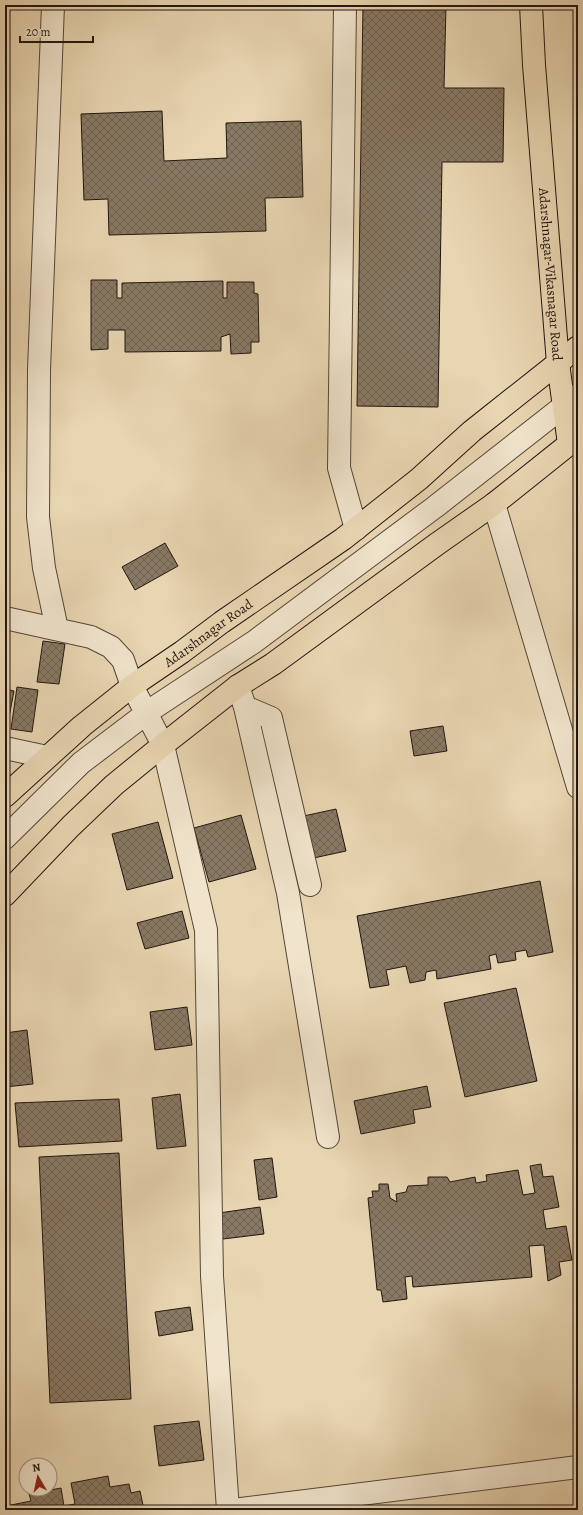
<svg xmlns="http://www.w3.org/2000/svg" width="583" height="1515" viewBox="0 0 583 1515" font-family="Alegreya,serif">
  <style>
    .building { fill: url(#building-cross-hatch); stroke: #211610 }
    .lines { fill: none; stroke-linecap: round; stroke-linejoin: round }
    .minor-casing { stroke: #534638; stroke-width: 24 }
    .major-casing { stroke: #211610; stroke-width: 24 }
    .minor { stroke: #f0e4cc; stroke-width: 22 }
    .major { stroke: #e8d5b1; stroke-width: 22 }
    .labels { text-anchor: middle; stroke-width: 4; stroke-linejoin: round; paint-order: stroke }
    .street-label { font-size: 14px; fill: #211610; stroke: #f0e4cc }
  </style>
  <defs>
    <pattern id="building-cross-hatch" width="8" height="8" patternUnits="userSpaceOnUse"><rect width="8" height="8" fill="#887964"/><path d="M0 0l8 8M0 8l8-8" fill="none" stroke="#6f6251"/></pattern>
  </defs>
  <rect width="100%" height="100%" fill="#e8d5b1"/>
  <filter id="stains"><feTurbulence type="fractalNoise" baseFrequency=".005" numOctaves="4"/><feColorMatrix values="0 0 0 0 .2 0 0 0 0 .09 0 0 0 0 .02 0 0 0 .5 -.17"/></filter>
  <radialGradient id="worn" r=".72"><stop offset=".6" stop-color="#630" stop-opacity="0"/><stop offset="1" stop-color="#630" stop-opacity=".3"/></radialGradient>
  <path class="building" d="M363,5H446L444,88H504L503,162H442L438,407L357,406Z
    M162,111L164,161L227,158L226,123L301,121L303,197L265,198L266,231L109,235L108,199L84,200L81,114Z
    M91,280H117V298H122V283L223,281V298H227V282H254V293L258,294L259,342H251V353L231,354L230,334L221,337V351L125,352V330H108V349L91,350Z
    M165,543L178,566L135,590L122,567Z
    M5,635L9,636L5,659Z
    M43,641L65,644L59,684L37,682Z
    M17,687L38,690L32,732L11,729Z
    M5,689L14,691L7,728L5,727Z
    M443,726L447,751L414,756L410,731Z
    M336,809L346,851L309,859L299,817Z
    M241,815L256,869L209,882L194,828Z
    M158,822L173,878L127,890L112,834Z
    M540,881L553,952L528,957L526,950L515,952L516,960L498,963L496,954L489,956L491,969L437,979L436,970L426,972L425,980L410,983L406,966L386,970L389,985L370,988L357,916Z
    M182,911L189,938L145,949L137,923Z
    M516,988L537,1081L465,1097L444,1003Z
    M187,1007L192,1045L155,1050L150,1012Z
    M27,1030L33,1084L5,1087V1033Z
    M427,1086L431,1107L413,1110L415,1123L361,1134L354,1101Z
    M180,1094L186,1146L157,1149L152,1098Z
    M119,1099L122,1141L19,1147L15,1103Z
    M119,1153L131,1399L50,1403L39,1157Z
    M272,1158L277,1197L259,1200L254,1160Z
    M541,1164L543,1177L553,1176L559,1207L543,1210L546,1229L566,1226L572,1260L559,1262L561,1275L548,1281L544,1245L529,1246L532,1277L413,1287L412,1276L405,1277L407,1299L383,1302L381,1290H377L368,1198L373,1197L372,1191H379V1184H388L390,1198L397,1202L396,1194L406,1192L408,1186L428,1185V1177H447L450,1182L475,1177L476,1183L487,1181L486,1175L518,1170L523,1195L535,1193L530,1166Z
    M260,1207L264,1234L223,1239L219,1213Z
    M190,1307L193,1330L159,1336L155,1312Z
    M199,1421L204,1460L159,1466L154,1426Z
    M108,1476L110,1487L129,1484L131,1493L140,1491L144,1510H12L11,1505L31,1501L29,1494L61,1488L64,1506L75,1504L71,1483Z"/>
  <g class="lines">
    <g class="minor-casing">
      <path id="minor" d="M53,5L39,370L38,517L44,568L57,629
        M345,5L339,468L356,529
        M494,504L578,787
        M5,618L91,637L111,647L123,660L132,686L163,745L206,930L212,1276L228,1510
        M238,686L245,707L288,893L328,1137
        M245,707L271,718L310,885
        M5,748L47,757
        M5,838L81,763L152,709L254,642L435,507L578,395
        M233,1510L578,1467"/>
    </g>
    <g class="major-casing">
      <g id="major">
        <path id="s1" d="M531,5L534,65L558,363L569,444"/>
        <path id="s2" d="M5,796L82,726L132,686L182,652L222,622L343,539L419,479L472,431L578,347"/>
        <path d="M5,895L71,826L114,785L163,745L238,686L273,664L437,544L494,504L578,437"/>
      </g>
    </g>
    <use href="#minor" class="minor"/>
    <use href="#major" class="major"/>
  </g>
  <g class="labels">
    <g class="street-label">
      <text dy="5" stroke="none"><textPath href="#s1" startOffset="270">Adarshnagar-Vikasnagar Road</textPath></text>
      <text dy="5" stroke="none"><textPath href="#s2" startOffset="261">Adarshnagar Road</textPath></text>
    </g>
  </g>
  <rect width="583" height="1515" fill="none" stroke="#e8d5b1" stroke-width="20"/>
  <rect x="6" y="6" width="571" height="1503" fill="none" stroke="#211610" stroke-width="2"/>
  <rect x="10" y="10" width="563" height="1495" fill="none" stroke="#211610"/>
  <g transform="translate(38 1477) rotate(351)"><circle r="19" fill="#f0e4cc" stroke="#9d9281"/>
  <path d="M0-3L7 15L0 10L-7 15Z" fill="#8f2418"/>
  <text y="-6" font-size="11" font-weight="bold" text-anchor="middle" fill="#211610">N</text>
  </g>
  <path d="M20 36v6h73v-6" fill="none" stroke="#211610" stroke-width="2"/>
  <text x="26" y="36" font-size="12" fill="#211610" stroke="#f0e4cc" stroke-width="3" paint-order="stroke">20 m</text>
  <rect width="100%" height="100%" filter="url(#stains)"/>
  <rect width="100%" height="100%" fill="url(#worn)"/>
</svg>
